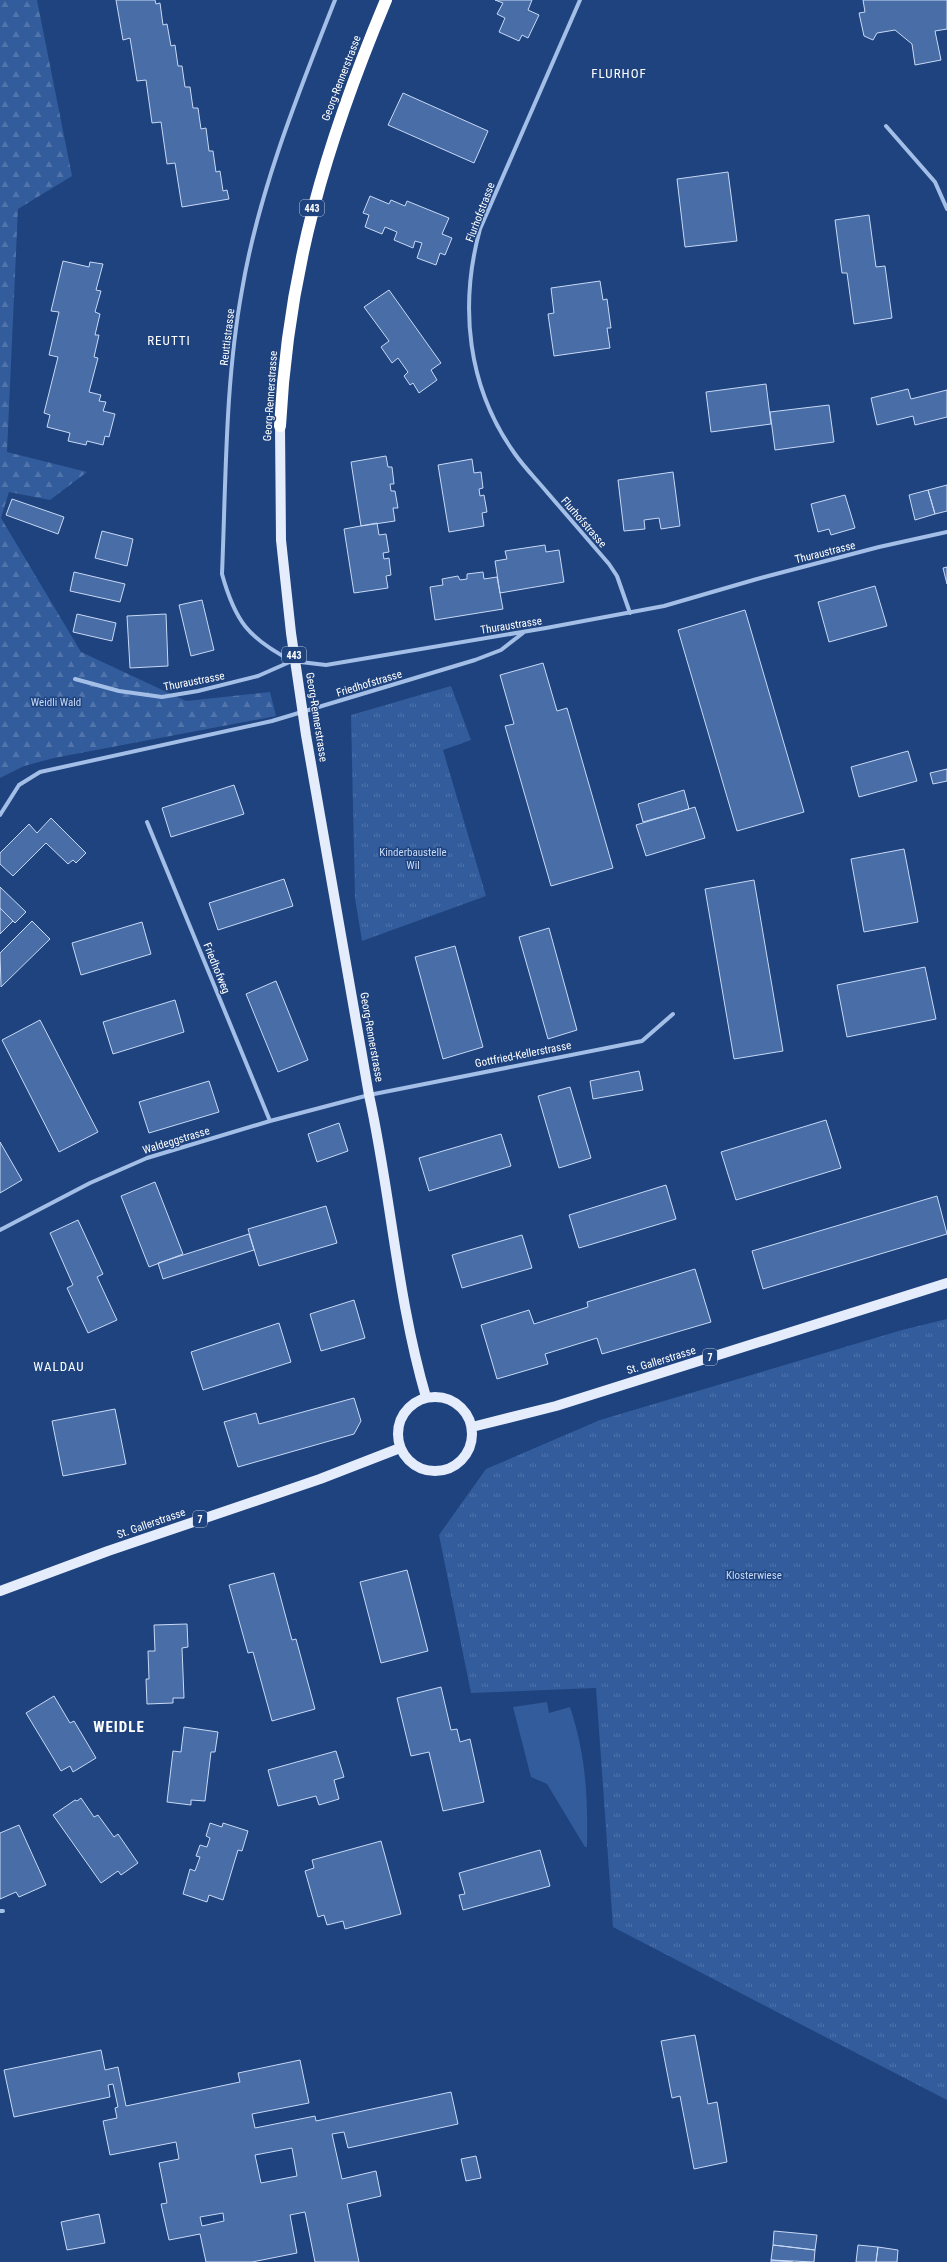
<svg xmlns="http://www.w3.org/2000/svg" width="947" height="2262" viewBox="0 0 947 2262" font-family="'Roboto Condensed',sans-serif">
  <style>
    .grass { fill: url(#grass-tufts) }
    .forest { fill: url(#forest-firs) }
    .garden { fill: #325c9c }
    .building { fill: #486da7; stroke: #c7d9f6; fill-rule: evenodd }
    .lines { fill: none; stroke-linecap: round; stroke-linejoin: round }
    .street { stroke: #a3bee7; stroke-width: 4 }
    .primary { stroke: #e5edfd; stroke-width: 10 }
    .highway { stroke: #fff; stroke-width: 12 }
    .labels { text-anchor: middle; stroke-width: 3; stroke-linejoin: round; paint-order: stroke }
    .shield { fill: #1f437e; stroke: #bcc7d8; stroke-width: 1 }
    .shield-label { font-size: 10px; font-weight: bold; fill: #fff }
    .street-label { font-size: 11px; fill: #fff; stroke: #1f437e }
    .park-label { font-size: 11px; fill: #c7d9f6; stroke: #1f437e }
    .quarter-label { font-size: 13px; letter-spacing: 1px; fill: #fff; stroke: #1f437e }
    .district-label { font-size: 15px; font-weight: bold; letter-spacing: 1px; fill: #fff; stroke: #1f437e }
  </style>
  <defs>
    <pattern id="grass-tufts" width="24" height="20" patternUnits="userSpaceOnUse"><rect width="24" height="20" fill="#325c9c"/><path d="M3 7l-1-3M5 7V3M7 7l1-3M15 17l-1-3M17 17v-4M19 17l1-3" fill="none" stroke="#5174ab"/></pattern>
    <pattern id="forest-firs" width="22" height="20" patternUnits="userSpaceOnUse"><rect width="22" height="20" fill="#325c9c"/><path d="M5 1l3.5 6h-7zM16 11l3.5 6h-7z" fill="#5174ab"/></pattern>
  </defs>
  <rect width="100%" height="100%" fill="#1f437e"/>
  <path class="grass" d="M451,686L471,740L443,750L486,896L362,941L355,898L351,715Z
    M947,1319V2100L613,1927L596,1688L471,1693L439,1535L486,1469L600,1420L902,1330Z"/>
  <path class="forest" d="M0,0H37L72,176L18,209L7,452L87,472L50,500L9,492L1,518L81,652L186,701L270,692L276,716L54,758L24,766L0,778Z"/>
  <path class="garden" d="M547,1702L549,1713L570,1707C586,1755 588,1797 587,1847H585L547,1784L531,1777L513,1707Z"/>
  <path class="building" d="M116,0H155L156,4L160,3L163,25L167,24L171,46L175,45L178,66H182L185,87H190L193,108H198L201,129L206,128L209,151H213L216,172L220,171L223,191L227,190L229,199L182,207L175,163L167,164L161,122L152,123L146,80L137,81L130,38L123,40Z
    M495,0H532L528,10L539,15L528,38L522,35L519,41L499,32L505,18L497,14L503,3Z
    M863,0H947V29L935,31L941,60L915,65L912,44L895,30L877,33L873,40L864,36L859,13L865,12Z
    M403,93L488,131L474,163L388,125Z
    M728,172L737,241L685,247L677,179Z
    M370,196L389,204L391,200L405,206L407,201L449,218L442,234L452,238L445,255L440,253L436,265L417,258L422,243L415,241L413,248L394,240L397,232L385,227L382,234L365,227L369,215L363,213Z
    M869,215L876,267L885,266L892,318L854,324L847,273H842L835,220Z
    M63,261L89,267L90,262L103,264L96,290L101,291L95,312L100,314L95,335H99L94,357L98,358L89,392L101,395L99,401L106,402L103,411L115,414L109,437L105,436L103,445L87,441L86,445L68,441L70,433L47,427L50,415L44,413L58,357L49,355L59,312L51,311Z
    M600,281L603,300L607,299L611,328H607L610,348L554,356L548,314L554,313L551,288Z
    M389,290L441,363L431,370L437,380L419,393L413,383L410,385L404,376L408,372L398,358L392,363L381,347L389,341L364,307Z
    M766,384L771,424L711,432L706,392Z
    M908,389L911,399L947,390V417L915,425L913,416L877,425L871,398Z
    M829,405L834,442L775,450L770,412Z
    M386,456L388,467H392L394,484H390L391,491H395L398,508H393L395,521L361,526L351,462Z
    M472,459L474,473L481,472L483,488L479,489L480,496L484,495L487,512L482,513L484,526L449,532L438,465Z
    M673,472L680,526L661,529L659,518L644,520L645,529L624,531L618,480Z
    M947,485V511L935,514L928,490Z
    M928,490L935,514L915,520L909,495Z
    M845,495L855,528L831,535L829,529L818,532L811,504Z
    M12,499L64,517L58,534L6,515Z
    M377,523L379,535L386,534L389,552L383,553L384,559L389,558L391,575L386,576L388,588L354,593L344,529Z
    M102,531L133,539L127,566L95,558Z
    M545,545L546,552L559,550L564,582L500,593L495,561L507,559L505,551Z
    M947,567V584L943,568Z
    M74,572L125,584L120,602L70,591Z
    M483,572L484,579L497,577L503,609L435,620L430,587L443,585L442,579L458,576L460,580L467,579V574Z
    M875,586L887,626L829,642L818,602Z
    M202,600L214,650L191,656L179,605Z
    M745,610L804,812L737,831L678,630Z
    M77,614L116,623L112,641L73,632Z
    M166,614L168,666L130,668L127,616Z
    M543,663L557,711L567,708L613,868L551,886L505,726L514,724L500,675Z
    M908,751L917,781L859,797L851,767Z
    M947,769V781L933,784L930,773Z
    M234,785L244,814L171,837L162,808Z
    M684,790L689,809L643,822L638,804Z
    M695,807L705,838L646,856L636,825Z
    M51,818L86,853L76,863L73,860L68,864L46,843L13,876L0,864V853L29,824L37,833Z
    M904,849L918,922L864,932L851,859Z
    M284,879L293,906L218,930L209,903Z
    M754,880L783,1051L734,1059L705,889Z
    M0,887L26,912L15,923L0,908Z
    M0,908L13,921L0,934Z
    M32,921L50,939L1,987L0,953Z
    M142,922L151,954L81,975L72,943Z
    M549,928L577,1030L548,1039L519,937Z
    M455,946L483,1047L443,1059L415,957Z
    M925,967L936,1019L847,1037L837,985Z
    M276,981L308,1060L278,1072L246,994Z
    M175,1000L184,1032L113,1054L103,1022Z
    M40,1020L98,1132L59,1152L2,1040Z
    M639,1071L643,1090L593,1099L590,1081Z
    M209,1081L219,1112L149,1133L139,1102Z
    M570,1087L591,1158L559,1168L538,1096Z
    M826,1120L841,1168L736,1200L721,1152Z
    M339,1123L348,1151L317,1162L308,1134Z
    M501,1134L511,1166L429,1191L419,1158Z
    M0,1142L22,1180L0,1193Z
    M155,1182L183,1254L149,1267L121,1196Z
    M666,1185L676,1219L579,1248L569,1215Z
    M937,1196L947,1234L763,1289L752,1251Z
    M326,1206L337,1243L259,1266L248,1229Z
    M78,1220L103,1274L97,1277L117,1320L88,1333L67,1288L73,1285L50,1233Z
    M249,1234L254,1250L163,1279L158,1263Z
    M522,1235L532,1268L462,1288L452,1255Z
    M695,1269L711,1322L602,1354L597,1338L545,1354L548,1364L497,1379L481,1325L529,1310L534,1324L588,1307L587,1302Z
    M354,1300L365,1338L321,1351L310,1314Z
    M279,1323L291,1362L203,1390L191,1352Z
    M354,1398L361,1421L354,1434L238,1467L224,1422L256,1413L259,1424Z
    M115,1409L126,1464L63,1476L52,1421Z
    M407,1570L428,1651L381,1663L360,1582Z
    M274,1573L292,1640L296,1639L315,1709L272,1721L253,1652L248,1653L229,1585Z
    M187,1624L188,1647L182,1648L184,1698H173V1703L147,1704L146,1679H149L148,1651H155L154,1625Z
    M441,1687L451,1730L457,1729L460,1742L470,1739L484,1802L443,1811L429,1752L411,1756L397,1698Z
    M54,1696L70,1723L74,1721L96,1758L73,1772L70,1766L61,1771L26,1713Z
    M184,1727L218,1732L215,1752H211L205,1801L191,1800V1805L167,1802L173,1751L181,1752Z
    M336,1751L344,1777L334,1780L339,1799L319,1805L316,1796L278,1806L268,1770Z
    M81,1798L94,1817L98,1815L114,1837L118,1834L138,1863L121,1875L118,1871L101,1883L53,1815L75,1800L77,1801Z
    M210,1823L222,1827L223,1823L248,1831L242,1851L238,1850L223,1900L209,1895L207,1902L183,1894L190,1869L195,1871L200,1857L196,1856L200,1845L207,1847L210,1838L206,1836Z
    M19,1825L46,1885L19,1897L16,1892L0,1899V1833Z
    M381,1841L401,1914L345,1929L343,1921L327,1925L324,1915L318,1917L305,1871L314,1868L312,1860Z
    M540,1850L550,1886L463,1910L459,1895L465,1894L459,1873Z
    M695,2035L708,2104L717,2102L727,2162L694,2169L680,2096L672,2098L661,2041Z
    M101,2050L105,2070L118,2067L126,2106L240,2082L238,2073L300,2060L309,2103L252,2114L255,2128L315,2116L316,2121L451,2092L458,2124L348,2148L344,2132L332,2134L342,2179L376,2171L381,2196L347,2204L359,2262H315L305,2212L290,2215L297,2253L252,2262H206L200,2234L169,2240L161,2204L167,2203L159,2163L179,2159L176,2142L110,2155L103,2121L117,2118L115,2108L118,2107L113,2084L108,2085L110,2097L14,2117L4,2070ZM292,2148L297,2176L261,2183L255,2155ZM223,2213L224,2221L202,2226L200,2217Z
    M476,2156L481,2178L466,2181L461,2159Z
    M99,2214L105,2243L67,2250L61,2222Z
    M774,2231L817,2235L815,2250L773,2245Z
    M773,2245L815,2250L814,2262L771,2260Z
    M858,2245L878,2247L876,2262H856Z
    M878,2247L898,2250L897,2262H876Z
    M771,2260L793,2262H771Z"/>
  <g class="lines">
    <path class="street" d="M580,0L480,229C459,306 467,387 515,454C524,467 536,479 546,491C567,515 588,540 609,564L617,576L630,613
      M886,126L935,182L947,209
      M292,661C248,638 235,621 222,574C226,480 225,383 242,290C259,190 298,94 335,0
      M75,679L119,691L162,697L198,691L258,676L292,661L326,665L546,628L664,606L757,579L879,547L947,532
      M0,815L19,785L40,772L272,721L475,660L501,650L523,633
      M147,822L270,1121
      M0,1230L90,1183L147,1158L270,1121L369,1095L642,1041L673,1014
      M0,1911H3"/>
    <path class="primary" d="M280,426L281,540L291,633L306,735L369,1095C391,1195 397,1298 426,1397
      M398 1434a37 37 0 1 1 74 0a37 37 0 1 1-74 0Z
      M472,1427L556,1406L947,1283
      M0,1591L108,1551L320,1479L400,1448"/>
    <path class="highway" d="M280,426C288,270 326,143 386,0"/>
  </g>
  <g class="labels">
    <g class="shield">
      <rect x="300" y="200" width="24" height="16" rx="3"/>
      <rect x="282" y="647" width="24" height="16" rx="3"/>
      <rect x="703" y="1349" width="14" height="16" rx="3"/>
      <rect x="193" y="1511" width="14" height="16" rx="3"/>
    </g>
    <g class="shield-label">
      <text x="312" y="212">443</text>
      <text x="294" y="659">443</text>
      <text x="710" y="1361">7</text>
      <text x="200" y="1523">7</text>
    </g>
    <g class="street-label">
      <text transform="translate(341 78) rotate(-69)" y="4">Georg-Rennerstrasse</text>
      <text transform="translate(480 212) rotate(-69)" y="4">Flurhofstrasse</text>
      <text transform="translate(227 337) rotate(-83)" y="4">Reuttistrasse</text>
      <text transform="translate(270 396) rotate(-86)" y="4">Georg-Rennerstrasse</text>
      <text transform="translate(584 522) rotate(49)" y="4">Flurhofstrasse</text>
      <text transform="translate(825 552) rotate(-14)" y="4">Thuraustrasse</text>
      <text transform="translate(511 625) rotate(-9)" y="4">Thuraustrasse</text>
      <text transform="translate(194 681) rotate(-11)" y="4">Thuraustrasse</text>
      <text transform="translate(369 683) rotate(-17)" y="4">Friedhofstrasse</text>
      <text transform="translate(317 717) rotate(81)" y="4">Georg-Rennerstrasse</text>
      <text transform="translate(217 968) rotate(68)" y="4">Friedhofweg</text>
      <text transform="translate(372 1037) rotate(80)" y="4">Georg-Rennerstrasse</text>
      <text transform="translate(523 1054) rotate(-11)" y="4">Gottfried-Kellerstrasse</text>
      <text transform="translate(176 1140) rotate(-17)" y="4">Waldeggstrasse</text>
      <text transform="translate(661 1360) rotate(-17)" y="4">St. Gallerstrasse</text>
      <text transform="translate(151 1523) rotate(-19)" y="4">St. Gallerstrasse</text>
    </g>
    <g class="park-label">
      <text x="56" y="706">Weidli Wald</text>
      <text x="413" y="856">Kinderbaustelle<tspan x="413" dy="13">Wil</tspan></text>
      <text x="754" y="1579">Klosterwiese</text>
    </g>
    <g class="quarter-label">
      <text x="619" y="78">FLURHOF</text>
      <text x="169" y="345">REUTTI</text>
      <text x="59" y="1371">WALDAU</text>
    </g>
    <g class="district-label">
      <text x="119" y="1732">WEIDLE</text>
    </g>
  </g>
</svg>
